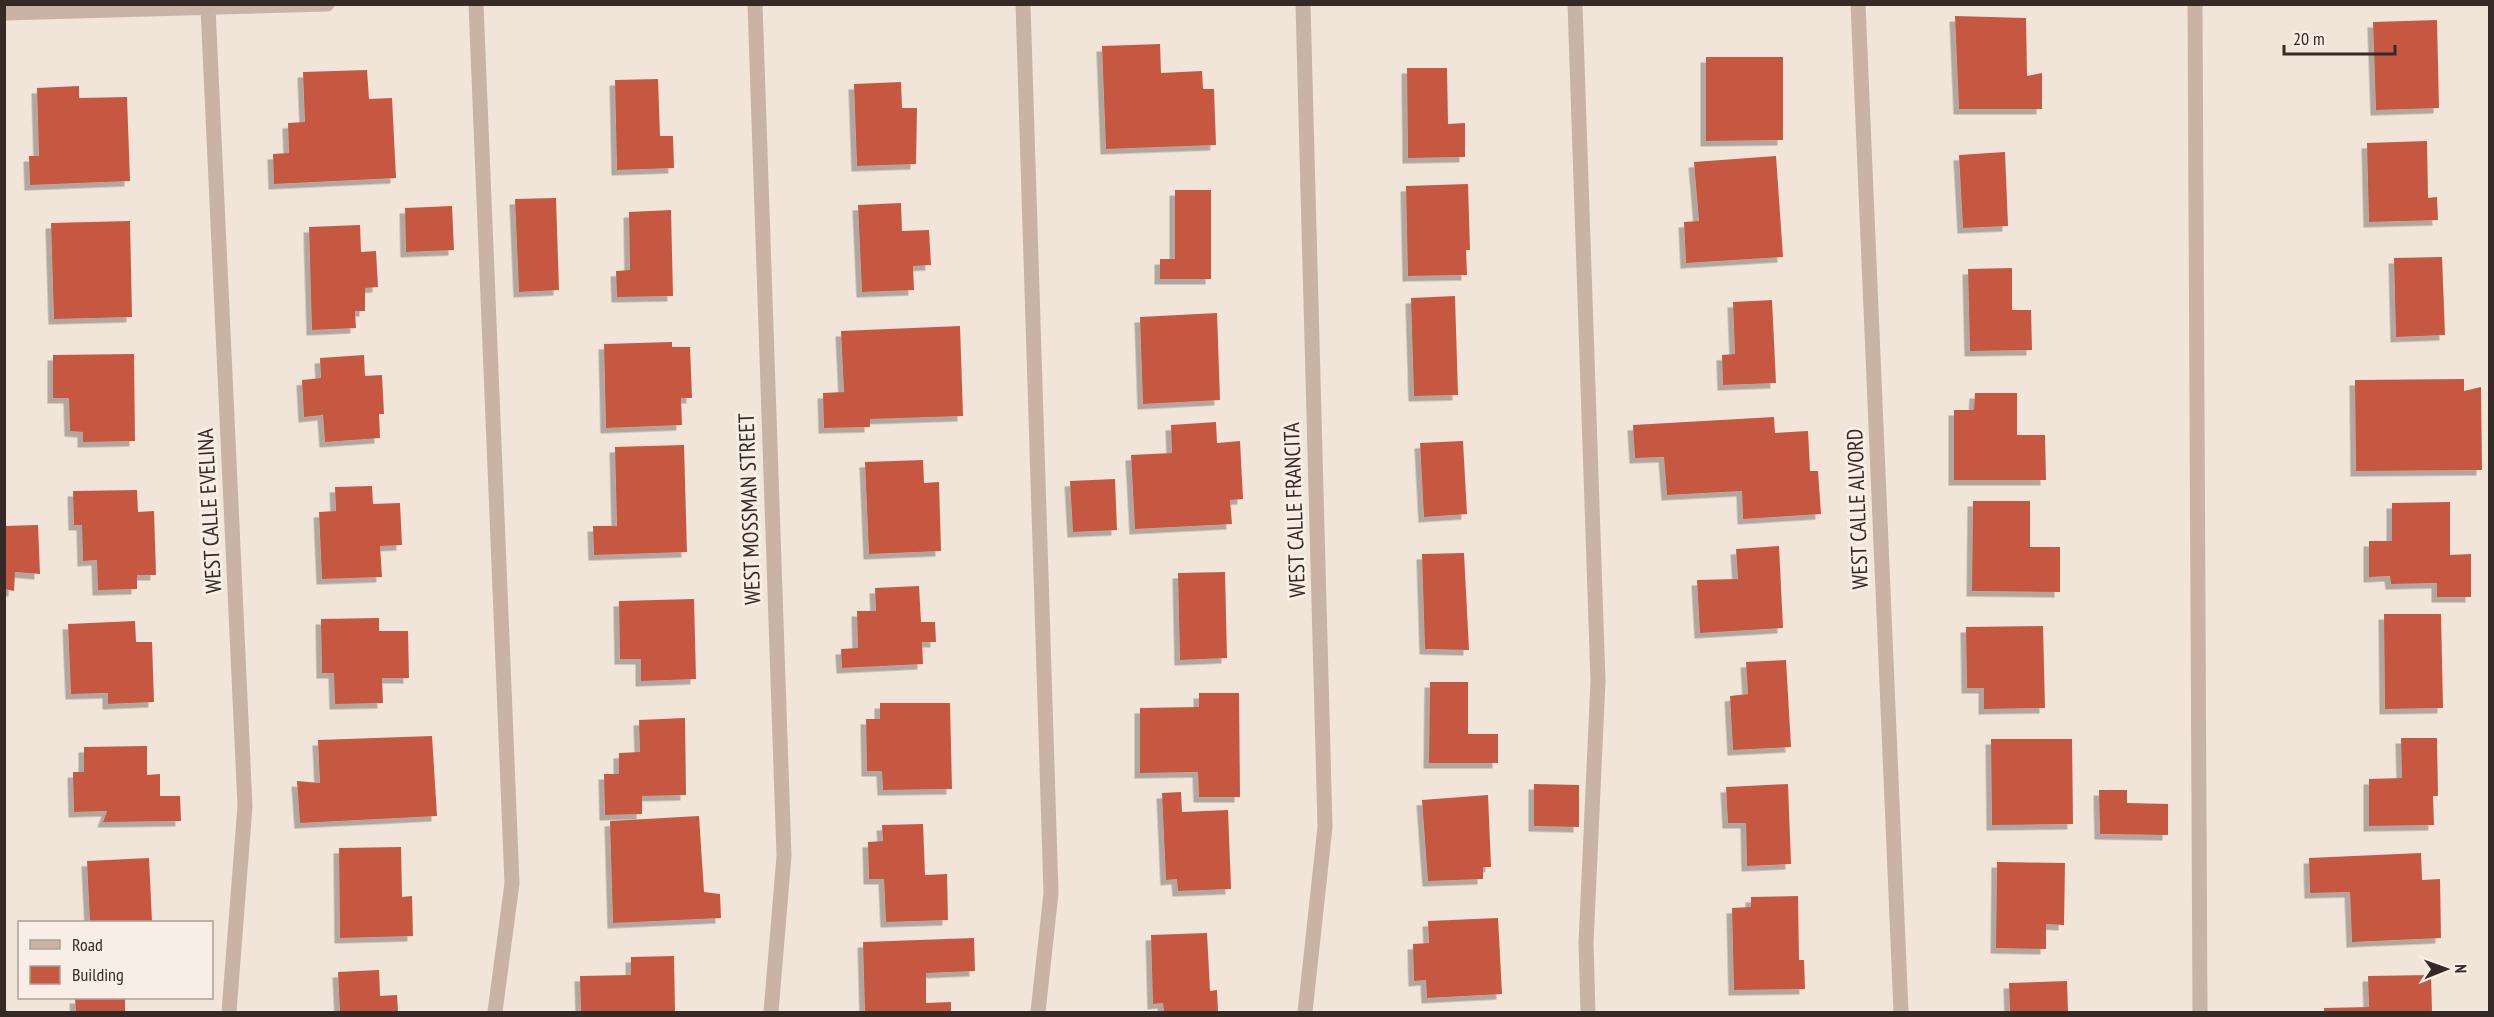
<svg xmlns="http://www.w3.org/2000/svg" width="2494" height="1017" viewBox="0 0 2494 1017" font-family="'PT Sans Narrow',sans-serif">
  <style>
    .building { fill: #c65942; filter: url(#shadow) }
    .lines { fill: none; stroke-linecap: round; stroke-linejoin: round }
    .lane { stroke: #c9b3a5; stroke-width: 15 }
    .street { stroke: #c9b3a5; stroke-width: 15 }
    .labels { text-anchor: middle; stroke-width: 6; stroke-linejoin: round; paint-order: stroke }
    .street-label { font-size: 22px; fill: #352a26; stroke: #f9eee5 }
  </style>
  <defs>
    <filter id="shadow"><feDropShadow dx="-5.5" dy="5.5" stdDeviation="0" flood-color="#0004"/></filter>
  </defs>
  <rect width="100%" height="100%" fill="#f1e4d9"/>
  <path class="building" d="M1955,16L2026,18L2027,76L2042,73V109H1959Z
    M2437,20L2439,108L2376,110L2373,22Z
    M1160,44L1161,73L1202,71L1203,89H1214L1216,145L1106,149L1102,46Z
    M1706,57H1783V140L1706,141Z
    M1407,68H1447L1448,124L1465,123V157L1408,158Z
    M367,70L369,99L392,98L396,178L274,184L273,154L289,153L288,123L305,122L303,72Z
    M658,79L660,136H673L674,168L617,170L615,80Z
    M901,82L902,108H917L916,164L857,166L854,84Z
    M79,86V98L127,97L130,181L30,185L29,156H39L37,88Z
    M2427,141L2428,198L2437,197L2438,220L2369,222L2367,143Z
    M2005,152L2008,226L1963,228L1959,155Z
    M1776,156L1783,257L1686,263L1684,222L1699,221L1694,162Z
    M1468,184L1470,250H1466L1467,275L1408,276L1406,186Z
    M1175,190H1211V279H1160V259H1175Z
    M556,198L559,290L519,292L515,199Z
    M901,203L902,231L929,230L931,265L913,266L914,290L862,292L858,205Z
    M452,206L454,250L406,252L405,208Z
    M671,210L673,296L617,297L616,271L630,270L629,212Z
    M130,221L132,317L54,319L51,223Z
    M360,225L361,252L376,251L378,287L365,288V311H355L356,328L312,330L309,227Z
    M2442,257L2445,335L2396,337L2394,258Z
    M2012,268V310H2031L2032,350L1970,351L1968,269Z
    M1455,296L1458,395L1414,396L1411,298Z
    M1772,300L1776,383L1723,385L1722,355L1735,354L1733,302Z
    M1217,313L1220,400L1143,404L1140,317Z
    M960,326L963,416L870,419V427L824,428L823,393L844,392L841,331Z
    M672,342V347H690L692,398H681L682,425L606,428L604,344Z
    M134,354L135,441L83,442V432L70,431L69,398H53V355Z
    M364,355L365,376L382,375L384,414H379L380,438L325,442L323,415L304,417L302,380L321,378L320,358Z
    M2464,379V391L2481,387L2482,470L2356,471L2355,380Z
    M1975,393H2017V435H2045L2046,480H1954V410H1974Z
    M1774,417L1775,433L1808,431L1810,471H1818L1821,514L1743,519L1742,491L1667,495L1664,457L1635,458L1633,425Z
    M1216,422L1217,443L1240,441L1243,499L1230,500L1232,524L1135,529L1131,455L1172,453L1171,425Z
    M1463,441L1467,514L1424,517L1420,443Z
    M684,445L687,552L594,555L593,526H617L615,447Z
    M923,460L924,483L939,482L941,551L869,554L865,462Z
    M1115,479L1117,530L1073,532L1070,481Z
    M372,486L373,504L400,503L402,545L380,546L382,577L322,579L319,512L336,511L335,487Z
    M137,490L138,512L154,511L156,575H137V589L98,590L97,560L83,561L82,525H74L73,491Z
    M1973,501H2030V547H2060V592L1972,591Z
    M2450,502V555L2471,554V597H2437V583L2391,584L2390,576L2369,577V541H2392V503Z
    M38,525L40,574L15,572L14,591L4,589V526Z
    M1779,546L1783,628L1700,633L1697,580L1738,579L1736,549Z
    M1464,553L1469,650L1425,649L1422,554Z
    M1225,572L1227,658L1180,660L1178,573Z
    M919,586L921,622H935L936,642H922L923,664L842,668L841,649L858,648L857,611H876L875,588Z
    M694,599L696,679L641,681V659H620L619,601Z
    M2384,614H2441L2443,708L2385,709Z
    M379,618V631H408L409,678H382L383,703L335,704L334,673H322L321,619Z
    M135,621L136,642H152L154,702L108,704V693L71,694L68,624Z
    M2043,626L2045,708L1984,709V688H1967L1966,627Z
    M1786,660L1791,747L1733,750L1730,696L1748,694L1746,662Z
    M1430,682H1468V734H1498V763H1429Z
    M1199,693H1239L1240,797H1199L1198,772L1140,773V708L1199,707Z
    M880,703H950L952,789L883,790L882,771H867L866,719H880Z
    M685,718L686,795L642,796V814L605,815L604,774H619V753L640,752L639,720Z
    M432,736L437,816L300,823L297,781L320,783L318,740Z
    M2401,738H2437L2438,796H2433L2434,825L2369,826V779L2402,778Z
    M1991,739H2072L2073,824L1992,825Z
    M147,746V775L160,774V796H180L181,821L103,822L107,811L74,812L73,772H84V747Z
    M1534,784L1579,785V827L1534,826Z
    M1788,784L1791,864L1747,866L1746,823H1728L1726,787Z
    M2099,790H2127V803L2168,804V835L2100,834Z
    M1181,792L1182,812L1228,810L1231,889L1178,891L1177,879L1166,880L1162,793Z
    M1488,795L1491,867H1483V879L1428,881L1422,800Z
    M699,816L704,892L720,894L721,918L613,923L610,821Z
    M923,824L925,875L947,874L948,920L886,922L884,879H869L868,842L883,841L882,825Z
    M401,847L402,897L412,896L413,936L340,938L339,848Z
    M2421,853L2422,880L2440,879L2441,938L2352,942L2350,892L2310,893L2309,858Z
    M149,858L152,922H90L87,861Z
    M1997,862L2065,863L2064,925L2046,924V949L1996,948Z
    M1798,896L1799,960H1804L1805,989L1734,990L1732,908L1751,907V897Z
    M1498,918L1502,994L1427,998L1426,980L1414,981L1413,944L1429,943L1428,921Z
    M1207,933L1210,991L1217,990L1218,1012H1164L1163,1003L1153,1004L1151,935Z
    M974,938L975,971L926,973V1003L951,1002V1012H865L863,942Z
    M674,956L675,1012H581L580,976L631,975V957Z
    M379,970L380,996L397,995L398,1012H340L338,972Z
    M2431,975L2432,1012H2324V1008L2369,1007L2368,976Z
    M2067,981L2068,1012H2010L2009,983Z
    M75,998H125V1012H76Z"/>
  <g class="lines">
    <path class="lane" d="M476,4L512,883L495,1012
      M1023,4L1051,893L1038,1012
      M1575,4L1598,681L1586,943L1588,1012
      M2195,4L2200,1012"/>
    <path class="street" d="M755,4L784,856L771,1012
      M1303,4L1325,827L1305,1012
      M1858,4L1901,1012
      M208,8L245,806L229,1012
      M4,13L327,4"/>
  </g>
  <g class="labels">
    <g class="street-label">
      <text transform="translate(749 509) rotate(-92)" y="8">WEST MOSSMAN STREET</text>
      <text transform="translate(1857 509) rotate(-92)" y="8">WEST CALLE ALVORD</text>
      <text transform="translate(1294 510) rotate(-92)" y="8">WEST CALLE FRANCITA</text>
      <text transform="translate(209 511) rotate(-93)" y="8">WEST CALLE EVELINA</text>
    </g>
  </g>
  <rect width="2494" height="1017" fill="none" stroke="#352a26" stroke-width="12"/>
  <rect x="18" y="921" width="195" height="78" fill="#f9eee5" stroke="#aba099" stroke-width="1.5"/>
  <rect x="30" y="940" width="30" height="9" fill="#c9b3a5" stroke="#aba099" stroke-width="1.5"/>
  <text x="72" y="951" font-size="18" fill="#352a26">Road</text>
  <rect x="30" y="966" width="30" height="18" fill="#c65942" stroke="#aba099" stroke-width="1.5"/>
  <text x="72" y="981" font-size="18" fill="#352a26">Building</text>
  <g transform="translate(2446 969) rotate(89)" stroke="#f9eee5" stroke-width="4.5" paint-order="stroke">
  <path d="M0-4.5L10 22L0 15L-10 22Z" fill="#352a26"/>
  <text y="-9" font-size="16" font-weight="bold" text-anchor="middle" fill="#352a26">N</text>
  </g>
  <path d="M2284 45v9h111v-9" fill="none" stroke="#352a26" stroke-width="3"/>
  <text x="2293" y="45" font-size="18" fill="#352a26" stroke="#f9eee5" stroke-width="4.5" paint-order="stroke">20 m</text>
</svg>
